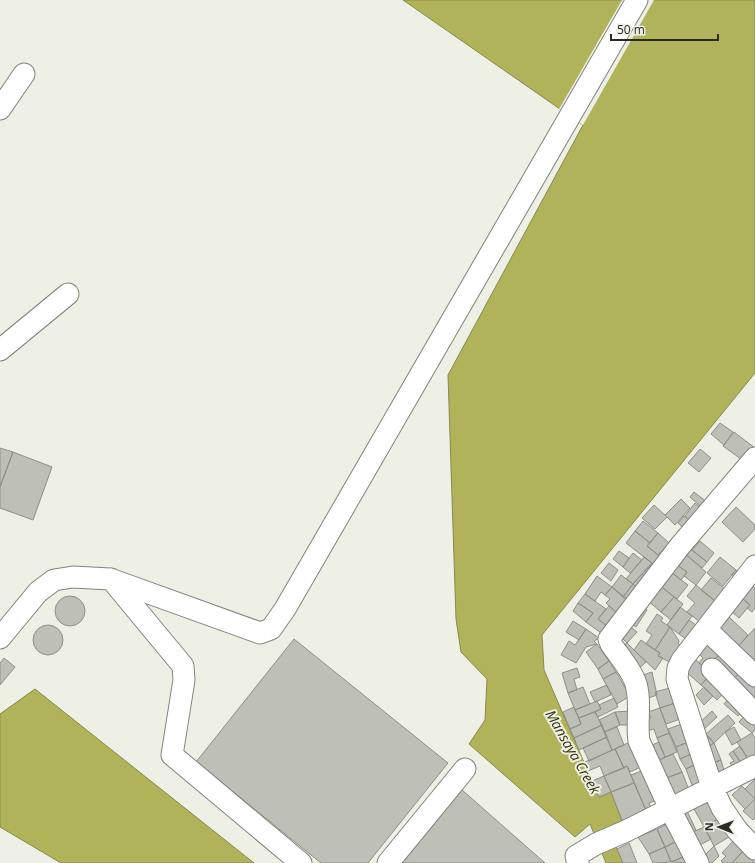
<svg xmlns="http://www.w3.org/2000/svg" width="755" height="863" viewBox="0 0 755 863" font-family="'Open Sans',sans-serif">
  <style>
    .water { fill: #b0b35a; stroke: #888a4a }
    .pier { fill: #eeefe5 }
    .building { fill: #bebfb6; stroke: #8e8f86 }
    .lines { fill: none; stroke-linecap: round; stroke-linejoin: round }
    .minor-casing { stroke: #83837b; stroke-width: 23 }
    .minor { stroke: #fff; stroke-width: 21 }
    .labels { text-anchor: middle; stroke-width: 4; stroke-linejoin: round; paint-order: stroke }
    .water-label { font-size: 14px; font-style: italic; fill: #31320b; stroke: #eeefe5 }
  </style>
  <rect width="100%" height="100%" fill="#eeefe5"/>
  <path class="water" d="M403,0H755V373L542,635L544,670L599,797L611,792L622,821L609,830L623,863H606L590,824L575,837L469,744L485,720L487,679L461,652L456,619L448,375L583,125Z
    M35,689L254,863H61L0,827V714Z"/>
  <path class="pier" d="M622,0H654L583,125L559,109Z"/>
  <path class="building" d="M720,423L733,432L724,445L711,434Z
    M734,432L755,448L745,462L723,446Z
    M0,448L13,452L0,487Z
    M700,449L711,458L699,472L688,463Z
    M13,452L52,467L33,520L0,508V487Z
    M694,492L712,506L707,512L690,497Z
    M681,499L690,508L675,525L665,515Z
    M695,503L707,513L697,526L685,516Z
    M654,505L667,517L655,529L642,518Z
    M736,507L755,525V529L743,542L722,522Z
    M684,516L696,527L690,534L678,523Z
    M643,521L658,533L650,543L635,531Z
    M635,531L650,543L647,546L663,559L657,567L626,543Z
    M658,533L669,543L658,555L647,546Z
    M700,541L714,553L707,562L692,550Z
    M687,546L707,562L702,568L683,552Z
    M619,551L629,558L623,567L613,559Z
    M683,552L706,572L696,585L684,576L687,572L674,563Z
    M633,553L642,560L630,573L623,567Z
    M644,557L652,563L633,584L626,579Z
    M720,557L736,570L723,586L707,573Z
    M609,563L618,570L611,581L601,573Z
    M652,563L657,567L647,579L642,574Z
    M674,563L687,572L681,580L668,570Z
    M668,570L688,585L677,599L658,584Z
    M736,570L743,576L738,581L731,575Z
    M642,574L647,579L638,589L633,584Z
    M621,575L633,584L623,597L612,587Z
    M597,576L612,587L605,595L601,592L595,601L585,594Z
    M711,578L730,593L720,605L701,590Z
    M633,584L638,589L628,600L623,597Z
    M658,584L674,597L661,612L646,599Z
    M696,585L720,605L704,625L687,612L695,603L687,596Z
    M752,586L755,588V608L752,612L747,608L750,605L742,598Z
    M612,587L628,600L617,613L606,603L610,599L605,595Z
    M585,594L606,609L598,619L607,626L601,633L586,622L593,613L578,603Z
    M55 611a15 15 0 1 1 30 0a15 15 0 1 1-30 0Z
    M674,597L683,604L671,620L661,612Z
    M742,598L750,605L739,618L731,611Z
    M578,603L593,613L586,622L573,611Z
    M636,603L647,610L636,627L625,619Z
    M609,606L617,613L607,626L598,619Z
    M680,607L692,616L679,634L667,625Z
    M657,614L663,618L661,621L670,627L655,650L646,644L652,635L646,631Z
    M728,616L748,635L735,650L715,631Z
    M689,620L700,628L695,636L690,632L686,639L679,634Z
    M573,621L586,629L579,640L566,632Z
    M624,621L637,632L627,643L615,631Z
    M33 640a15 15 0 1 1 30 0a15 15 0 1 1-30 0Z
    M670,627L679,641L678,644L686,648L675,665L658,656L660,653L655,650Z
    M755,628V663L735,650Z
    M586,629L599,638L594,641L597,644L586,647L576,663L561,655L569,641L575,645Z
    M710,638L723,650L706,669L699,663L703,658L697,652Z
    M294,639L448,763L368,863H321L196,762Z
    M641,640L660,653L658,656L663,658L655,670L634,650Z
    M627,643L646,662L634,673L616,650Z
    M597,644L609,661L598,669L586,652Z
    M723,650L744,669L731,682L712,663Z
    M4,658L15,667L0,685V663Z
    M694,658L711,674L701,685L684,670Z
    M609,661L616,672L603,679L598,669Z
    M577,668L580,677L574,679L577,690L568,693L562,673Z
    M744,669L755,681V697L750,702L731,682Z
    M616,672L630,696L617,704L603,679Z
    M652,672L657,695L643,700L634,678Z
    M711,674L727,689L717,700L701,685Z
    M607,685L611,695L595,702L590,692Z
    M677,686L681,701L660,708L655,692Z
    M583,687L590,704L575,710L568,693Z
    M704,687L713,696L704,705L696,695Z
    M733,693L747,706L738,716L724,704Z
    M614,698L618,707L598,717L595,712L601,709L599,705Z
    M597,701L601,709L579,718L575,710Z
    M681,701L686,717L666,724L660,708Z
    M574,707L581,724L570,729L563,712Z
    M660,708L669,733L657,738L654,729L646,731L642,721L651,718L648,712Z
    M631,711L630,725H620L615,712Z
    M712,711L717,717L700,733L695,727Z
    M749,711L755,716V730L752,733L739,722Z
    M595,712L602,725L574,738L570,729L581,724L579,718Z
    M615,712L620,725L604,732L599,720Z
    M728,715L735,723L714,743L706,734Z
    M687,722L693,740L676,747L668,729Z
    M602,725L607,737L579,750L574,738Z
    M617,727L624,745L612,750L604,732Z
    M734,727L741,740L732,745L725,732Z
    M669,733L677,752L665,757L657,738Z
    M752,733L755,738V759L750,762L737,742Z
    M706,734L714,743L706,748L702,738Z
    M607,737L612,750L589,761L583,748Z
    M634,740L645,765L630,772L627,766L624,768L615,749Z
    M693,740L698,751L680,759L676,747Z
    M659,742L665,757L657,761L650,746Z
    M714,743L721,760L712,763L706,748Z
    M740,746L750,762L743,766L733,751Z
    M615,749L624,768L604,776L600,766L588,771L585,762Z
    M698,751L701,762L686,769L680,759Z
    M733,751L743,766L736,771L730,763L734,761L729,754Z
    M673,754L682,772L664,779L657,761Z
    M721,760L725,774L716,777L712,763Z
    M694,765L706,788L695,793L686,769Z
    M627,766L634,783L611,792L604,776Z
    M644,770L657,800L649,803L652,811L647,813L631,775Z
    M682,772L691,795L674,802L664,779Z
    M604,776L611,792L599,797L592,781Z
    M755,779V799L745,789Z
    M634,783L646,810L639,813L641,818L624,825L611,792Z
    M742,786L755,799L745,809L732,795Z
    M462,790L545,863H402Z
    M713,798L723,816L704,827L694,809Z
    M755,799V818L753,820L743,811Z
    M687,811L696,830L687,835L677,816Z
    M723,816L734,834L714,846L704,827Z
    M671,822L679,840L665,847L657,829Z
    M704,827L711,839L700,845L693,832Z
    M657,829L665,847L649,854L638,837Z
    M679,840L686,856L671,862L665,847Z
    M733,841L743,851L732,863H723L721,861L726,856L722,853Z
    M629,843L637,863H623L617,849Z
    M714,846L719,856L712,863H704L702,858Z
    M665,847L671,862L653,863L649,854Z
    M743,851L755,863H732Z
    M686,856L690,863L671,862Z"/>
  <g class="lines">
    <g class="minor-casing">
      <path id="minor" d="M0,109L24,74
        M0,350L68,294
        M755,566L682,660L678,668L677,679L712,787L722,808L737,830L755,849
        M111,579L183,666L184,680L172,755L301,863
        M706,629L755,676
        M0,638L38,592L54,580L73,577L110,579L260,633L271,629L285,609L637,0
        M712,669L755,714
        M388,863L465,769
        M578,863L576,856L596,844L626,831L755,766
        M698,863L670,809L639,741C636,722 642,700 635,681C630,668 619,656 611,644L609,639L680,546L755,458"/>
    </g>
    <use href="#minor" class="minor"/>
  </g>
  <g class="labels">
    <g class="water-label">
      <text transform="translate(573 752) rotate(60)" y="5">Mansaya Creek</text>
    </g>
  </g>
  <g transform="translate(719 827) rotate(271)" stroke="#eeefe5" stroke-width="3" paint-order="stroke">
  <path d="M0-3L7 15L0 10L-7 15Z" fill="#2a2a26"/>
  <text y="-6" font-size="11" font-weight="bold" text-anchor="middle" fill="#2a2a26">N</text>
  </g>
  <path d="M611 34v6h107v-6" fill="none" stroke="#2a2a26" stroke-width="2"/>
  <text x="617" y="34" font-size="12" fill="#2a2a26" stroke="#eeefe5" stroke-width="3" paint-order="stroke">50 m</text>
</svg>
